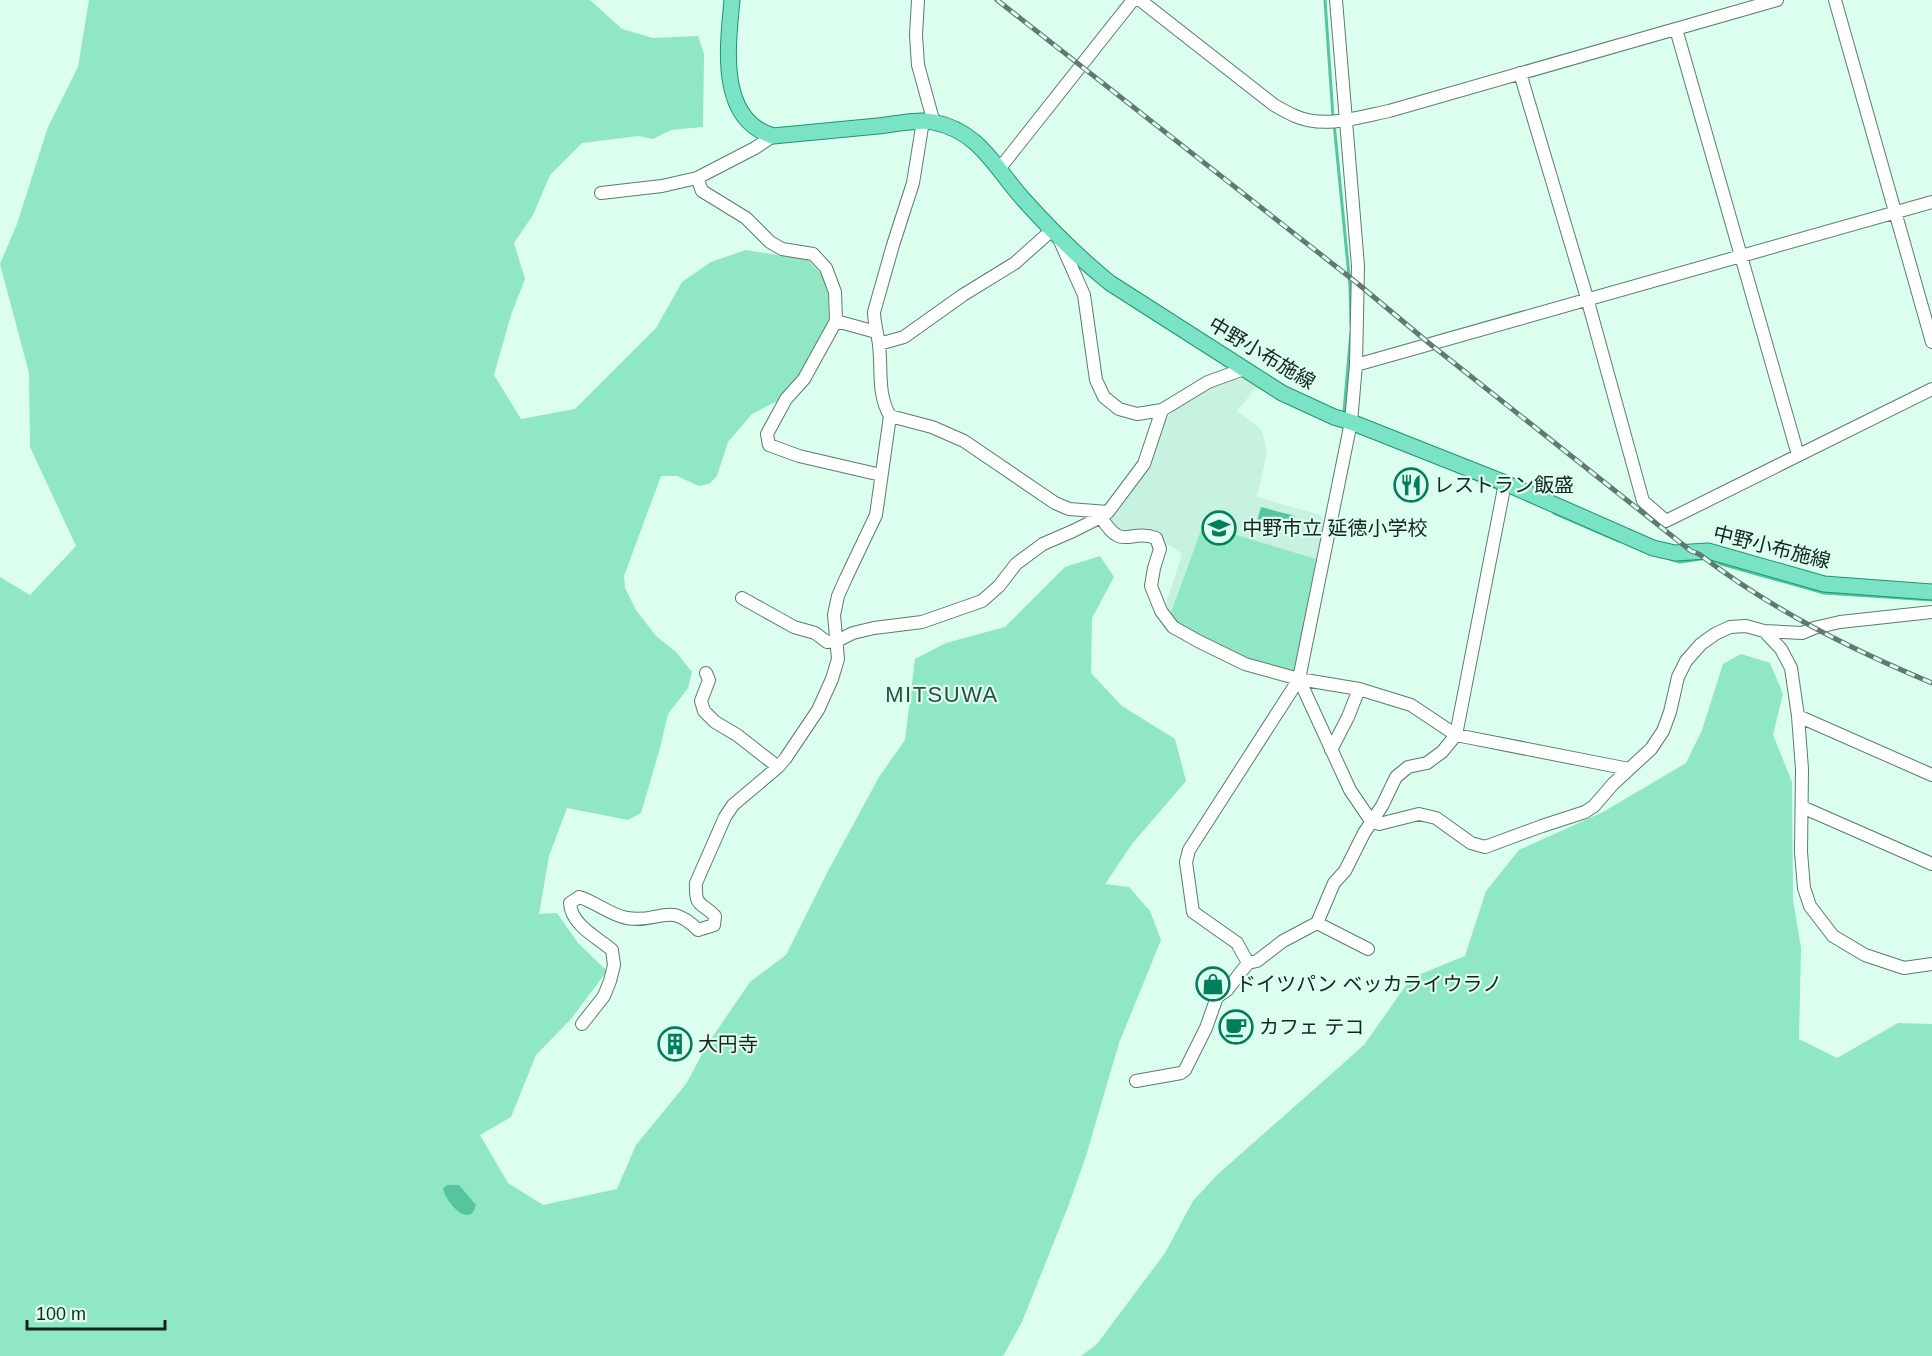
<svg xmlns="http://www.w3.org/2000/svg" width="1932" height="1356" viewBox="0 0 1932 1356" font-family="Helvetica,'Noto Sans JP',sans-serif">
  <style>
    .built { fill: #c7f2e0 }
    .green { fill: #8fe7c4 }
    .water { fill: #56c59e }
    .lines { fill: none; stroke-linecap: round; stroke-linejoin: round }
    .stream { stroke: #56c59e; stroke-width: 3 }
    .minor-casing { stroke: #5c7b6e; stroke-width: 14 }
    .major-casing { stroke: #1e9471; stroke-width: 17 }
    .minor { stroke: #fff; stroke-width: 12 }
    .major { stroke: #7ae3c5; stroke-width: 15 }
    .rail-casing { stroke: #63786e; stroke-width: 5 }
    .rail { stroke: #dbfeee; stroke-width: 3; stroke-dasharray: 9; stroke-linecap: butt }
    .labels { text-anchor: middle; stroke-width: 4.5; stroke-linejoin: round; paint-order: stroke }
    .street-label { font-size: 20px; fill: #17241e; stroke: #dbfeee }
    .poi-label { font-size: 20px; fill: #17241e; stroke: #dbfeee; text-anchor: start }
    .quarter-label { font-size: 22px; letter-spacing: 1.5px; fill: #2f4c40; stroke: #dbfeee }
  </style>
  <rect width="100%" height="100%" fill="#dbfeee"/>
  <path class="built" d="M1241,379H1250L1259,384L1237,411L1262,430L1267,453L1257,497L1320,515L1324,521L1294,672L1170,615L1165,606L1182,554L1171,546L1163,543L1157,534L1151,530L1121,532L1112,525V513L1163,423L1174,410L1214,383Z"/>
  <path class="green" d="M89,0H590L622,29L653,38L698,36L704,54L703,127L671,130L653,139L638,136L582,143L550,175L533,215L514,243L525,279L511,315L494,375L521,419L575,409L656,328L682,282L711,262L746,250L808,260L822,275L828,294L829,320L802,373L777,401L752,414L728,442L717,476L709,484L699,486L677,476H661L624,576L625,588L636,610L656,636L676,652L692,672L688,688L668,714L660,748L641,813L628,820L567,808L549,856L539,914L557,913L578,943L607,971L571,1019L536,1055L511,1117L480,1135L508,1183L543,1205L617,1189L636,1145L686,1084L707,1045L750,982L786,955L827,873L879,777L905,740L915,659L946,643L1005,627L1065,567L1100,556L1114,577L1092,618L1091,673L1122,706L1175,739L1186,781L1132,844L1105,884L1129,887L1150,911L1161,940L1119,1043L1086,1156L1069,1204L1022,1322L1003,1356H0V577L30,595L76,546L30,447L29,373L0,264L17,224L48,127L78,67Z
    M1203,525L1316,559L1294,672L1247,659L1177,624L1170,615Z
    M1741,654L1770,663L1783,694L1773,735L1792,782L1793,900L1801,948L1799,1039L1837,1058L1898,1023L1932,1024V1356H1081L1097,1344L1165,1253L1193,1201L1217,1175L1364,1045L1411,978L1465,956L1486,891L1519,850L1603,812L1686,763L1702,730L1723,664Z"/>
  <path class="water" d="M1261,507L1295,516L1291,530L1257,521Z
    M447,1185H459L476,1205C470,1230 445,1202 443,1188Z"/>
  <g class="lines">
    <path class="stream" d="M1325,0L1333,117
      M1334,123L1350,286L1351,326
      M1344,411L1351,332
      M1470,477L1499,489
      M1554,513L1619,541
      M1670,559L1680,562L1708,558
      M1714,560L1721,564L1824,593L1932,600"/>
    <g class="minor-casing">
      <path id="minor" d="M918,0L916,35L918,65L934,123
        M1140,0L1274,105C1281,109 1288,113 1295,116C1324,129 1360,117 1389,111L1777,0
        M1835,0L1932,342
        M1676,29L1798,455
        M1520,73L1587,298L1643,501L1666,521L1932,389
        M1000,168L1133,0
        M697,178L702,191L746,218L770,242L782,249L813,254L826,268L835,292L836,321L876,332
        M601,193L662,186L697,178L755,148L773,136
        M1060,241L1084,295L1096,380L1104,397L1119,409L1137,414L1162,410L1208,382L1244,369
        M836,321L804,379L786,399L767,434L769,445L799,456L881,475
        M879,344L904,337L963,295L1015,263L1052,230
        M1356,365L1932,202
        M890,416L932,427L964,441L1055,503L1069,509L1108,512
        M1101,517C1123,553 1128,528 1156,538L1160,549L1154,568L1151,586L1161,611L1173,627L1198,641L1245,664L1299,679L1359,689L1411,705L1456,735L1629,769
        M742,598L794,627L815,633L827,642L837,641L853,633L874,628L922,622L982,601L999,586L1016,564L1043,544L1073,531L1101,517L1108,512L1144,464L1162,410
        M1764,631L1781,649L1791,668L1798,716L1802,769L1801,852L1804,888L1810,906L1833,936L1865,955L1904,968L1932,964
        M706,673L709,680L701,701L704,711L715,722L737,735L778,767
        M1299,679L1350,790L1371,821L1379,824L1419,814L1436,818L1471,843L1485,847L1542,826L1585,812L1594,806L1613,784L1651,749L1663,731L1670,712L1678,677L1686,661L1701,644L1715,634L1730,627L1746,626L1764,631L1802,633L1814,628L1840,622L1932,612
        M1798,716L1932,775
        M1331,750L1348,717L1359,689
        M1802,807L1932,864
        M1317,923L1368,949
        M1248,963L1237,943L1193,912L1186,862L1189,850L1299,679L1351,422L1356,365L1358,266L1336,0
        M582,1024L604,996L610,981L614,965L612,950C597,937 571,925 570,903L579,897C596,902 610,915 627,918C660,924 668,900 698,930L714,925L715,916C701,901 695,909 696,883L725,817L733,805L778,767L785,759L818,710L832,679L838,659L834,615L838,596L846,578L876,515L890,416C877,394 882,369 879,345C878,334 874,324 874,312L893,245L913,183L923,121
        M1136,1081L1181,1073L1185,1070L1206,1028L1217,997L1227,990L1248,963L1257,961L1283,941L1317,923L1334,883L1345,871L1364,833L1382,806L1396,777L1408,767L1427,763L1442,752L1456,735L1505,483"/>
    </g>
    <g class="major-casing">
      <path id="major" d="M732,0C728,45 717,119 773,136C808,133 843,129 878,126C896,124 916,119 933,122C980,131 995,168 1024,200C1051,230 1079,258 1110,283L1282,393L1334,417L1351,422L1505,483L1653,548L1675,553L1708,551L1824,584L1932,592"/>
    </g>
    <use href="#minor" class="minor"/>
    <use href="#major" class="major"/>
    <g class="rail-casing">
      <path id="rail" d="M997,0L1357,283L1430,344L1691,551L1699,554C1773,610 1846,647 1932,683"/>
    </g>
    <use href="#rail" class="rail"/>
  </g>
  <defs>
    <g id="restaurant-ring" transform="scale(1.725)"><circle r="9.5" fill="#dbfeee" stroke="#007d5c" stroke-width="1.5"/><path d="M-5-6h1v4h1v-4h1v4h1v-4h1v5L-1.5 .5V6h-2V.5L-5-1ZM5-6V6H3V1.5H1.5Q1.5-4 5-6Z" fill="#007d5c"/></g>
    <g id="school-ring" transform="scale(1.725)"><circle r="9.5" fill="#dbfeee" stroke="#007d5c" stroke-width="1.5"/><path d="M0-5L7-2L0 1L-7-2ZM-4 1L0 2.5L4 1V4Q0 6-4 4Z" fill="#007d5c"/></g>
    <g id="shop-ring" transform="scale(1.725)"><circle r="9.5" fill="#dbfeee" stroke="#007d5c" stroke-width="1.5"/><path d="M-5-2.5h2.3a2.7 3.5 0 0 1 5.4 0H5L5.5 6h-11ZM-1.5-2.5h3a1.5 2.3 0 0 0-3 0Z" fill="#007d5c"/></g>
    <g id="cafe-ring" transform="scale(1.725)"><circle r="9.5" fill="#dbfeee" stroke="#007d5c" stroke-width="1.5"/><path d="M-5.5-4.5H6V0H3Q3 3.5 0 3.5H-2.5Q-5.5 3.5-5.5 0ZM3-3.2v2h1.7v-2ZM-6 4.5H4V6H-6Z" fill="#007d5c"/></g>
    <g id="building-ring" transform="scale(1.725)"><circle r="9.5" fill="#dbfeee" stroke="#007d5c" stroke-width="1.5"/><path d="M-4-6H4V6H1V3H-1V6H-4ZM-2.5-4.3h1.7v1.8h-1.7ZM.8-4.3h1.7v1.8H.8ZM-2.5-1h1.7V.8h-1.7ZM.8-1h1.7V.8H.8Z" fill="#007d5c"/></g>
  </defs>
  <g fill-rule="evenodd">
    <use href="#restaurant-ring" x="1411" y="485"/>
    <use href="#school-ring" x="1219" y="528"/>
    <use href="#shop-ring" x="1213" y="984"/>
    <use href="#cafe-ring" x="1236" y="1027"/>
    <use href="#building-ring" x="675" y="1044"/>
  </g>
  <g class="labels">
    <g class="street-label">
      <text transform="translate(1262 353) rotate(31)" y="7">中野小布施線</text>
      <text transform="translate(1772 547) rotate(14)" y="7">中野小布施線</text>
    </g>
    <g class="poi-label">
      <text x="1434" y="492">レストラン飯盛</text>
      <text x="1242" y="535">中野市立 延徳小学校</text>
      <text x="1236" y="991">ドイツパン ベッカライウラノ</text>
      <text x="1259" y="1034">カフェ テコ</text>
      <text x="698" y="1051">大円寺</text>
    </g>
    <g class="quarter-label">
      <text x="942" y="702">MITSUWA</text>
    </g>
  </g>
  <path d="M27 1320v9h138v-9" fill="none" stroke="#17241e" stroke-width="3"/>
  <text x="36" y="1320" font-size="18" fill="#17241e" stroke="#dbfeee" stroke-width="4.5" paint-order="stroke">100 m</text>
</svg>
